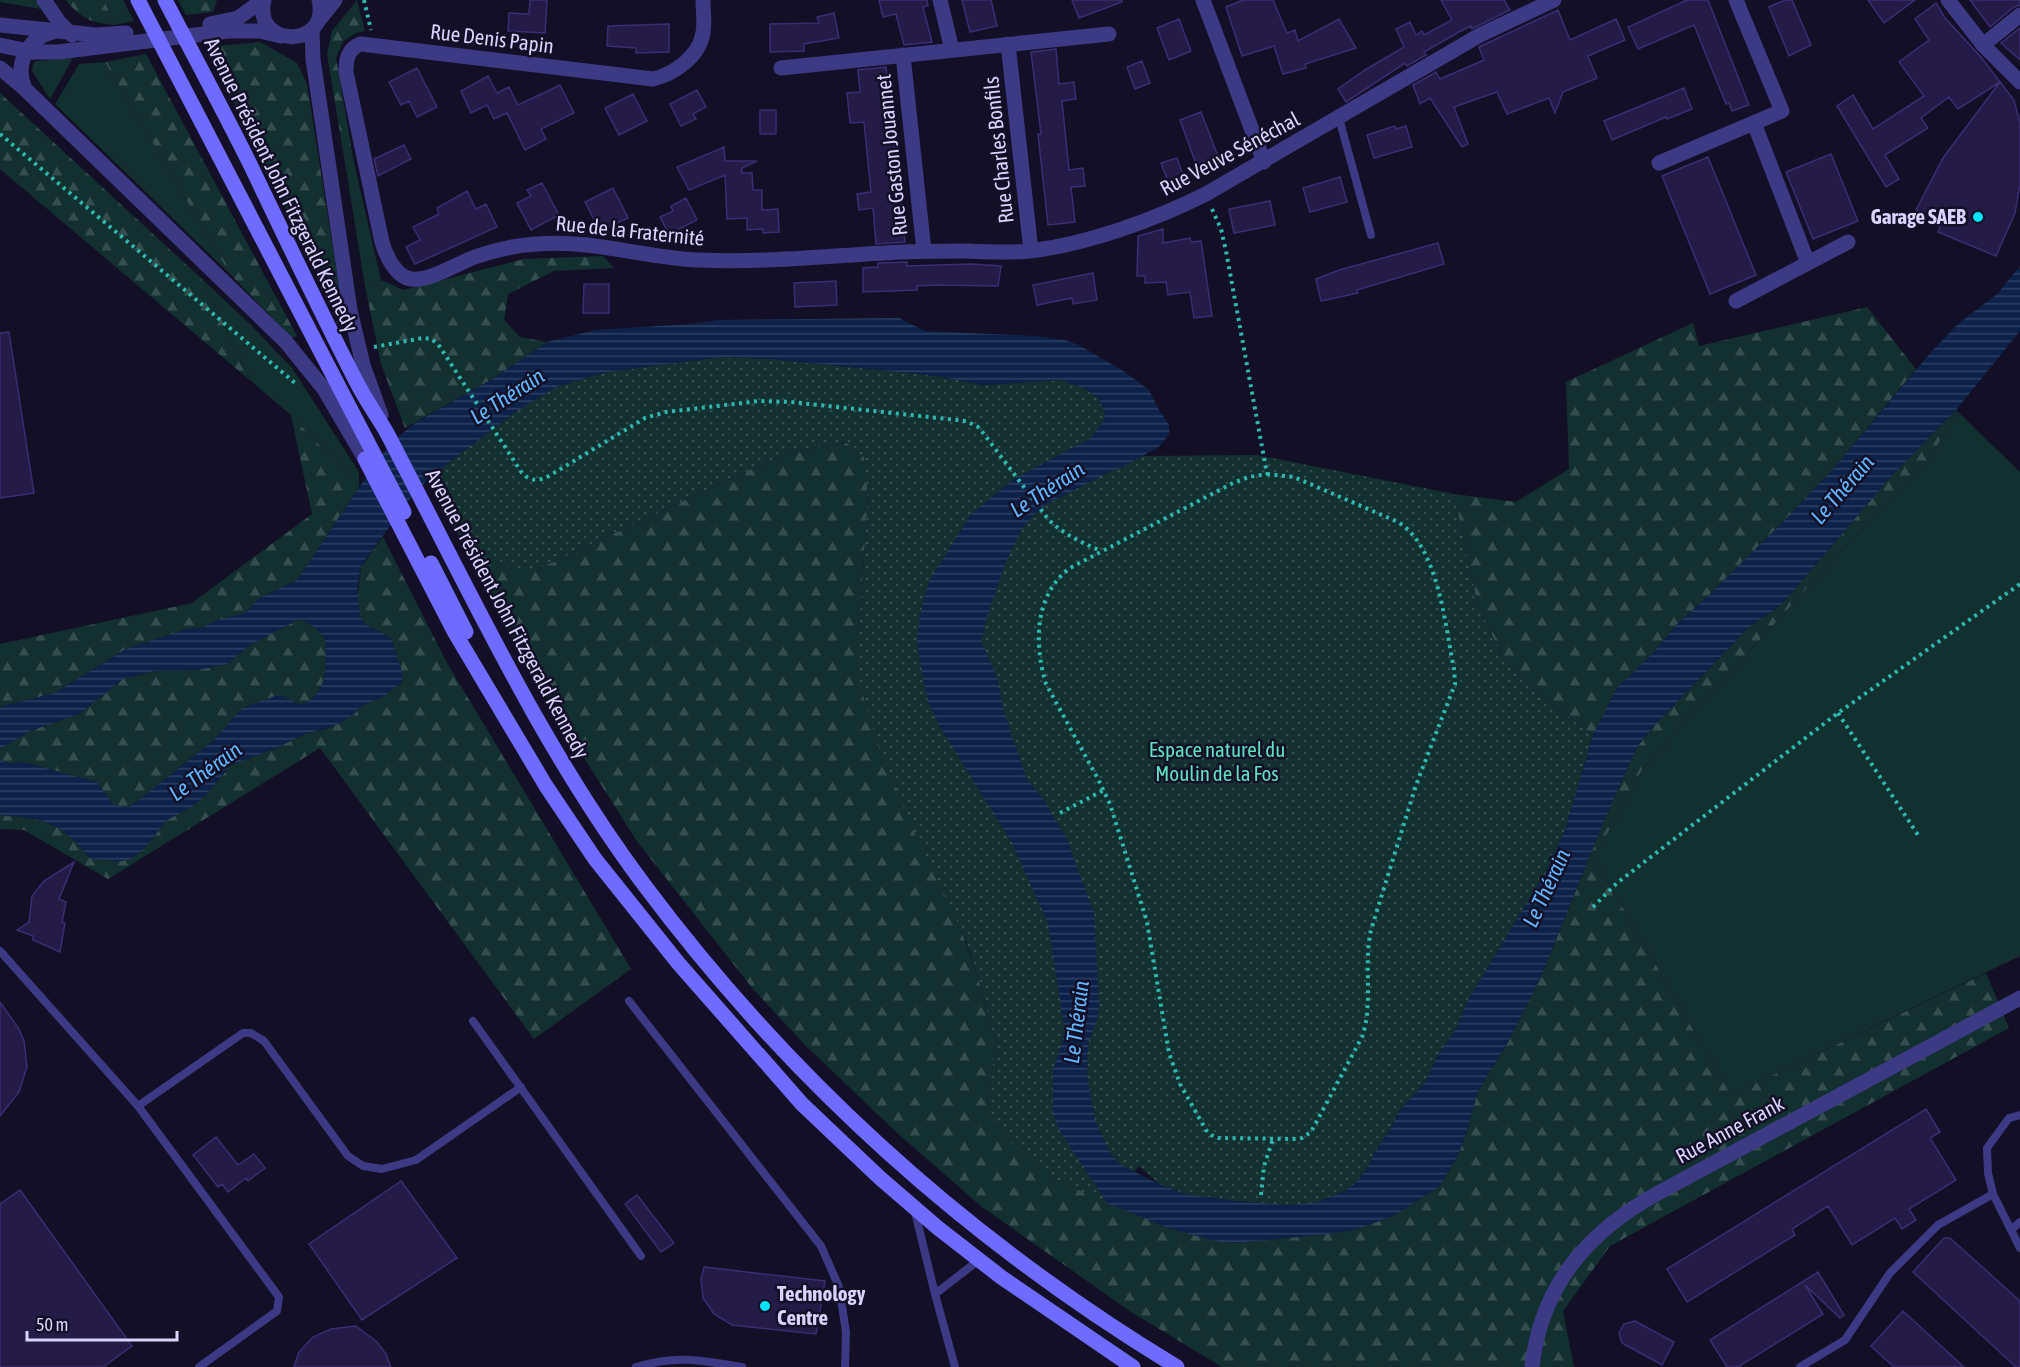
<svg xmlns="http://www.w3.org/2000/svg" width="2020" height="1367" viewBox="0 0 2020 1367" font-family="'Asap Condensed',sans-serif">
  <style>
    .green { fill: #12302f }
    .forest { fill: url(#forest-firs) }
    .park { fill: url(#park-dots) }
    .water { fill: url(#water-rules) }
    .building { fill: #241b47; stroke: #3b2d73; stroke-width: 1.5 }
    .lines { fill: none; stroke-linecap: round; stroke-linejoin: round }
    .path { stroke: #2fb8b0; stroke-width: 4; stroke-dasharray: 3 4.5; stroke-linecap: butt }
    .service { stroke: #3d3a85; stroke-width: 8 }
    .minor { stroke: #3d3a85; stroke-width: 15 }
    .tertiary { stroke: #3d3a85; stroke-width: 15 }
    .secondary { stroke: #6f6bff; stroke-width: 15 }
    .poi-dot { fill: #00e5ff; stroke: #130f26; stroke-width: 2 }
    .labels { text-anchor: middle; stroke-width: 5; stroke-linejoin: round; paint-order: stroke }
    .street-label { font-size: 21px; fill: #d9d4ff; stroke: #130f26 }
    .poi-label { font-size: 21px; font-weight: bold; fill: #d9d4ff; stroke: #130f26; text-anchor: end }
    .park-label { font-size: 21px; fill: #5fe0c0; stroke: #130f26 }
    .water-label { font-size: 22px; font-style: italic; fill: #62b6ff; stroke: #130f26 }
  </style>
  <defs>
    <pattern id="forest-firs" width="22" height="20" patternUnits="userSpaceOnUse" patternTransform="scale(1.5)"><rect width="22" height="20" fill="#12302f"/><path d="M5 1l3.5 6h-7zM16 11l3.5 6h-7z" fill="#344d4e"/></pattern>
    <pattern id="park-dots" width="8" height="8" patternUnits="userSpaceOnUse" patternTransform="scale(1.5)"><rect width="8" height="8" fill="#12302f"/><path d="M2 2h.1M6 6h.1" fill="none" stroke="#344d4e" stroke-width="1.8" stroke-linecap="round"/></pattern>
    <pattern id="water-rules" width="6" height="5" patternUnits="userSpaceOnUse" patternTransform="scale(1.5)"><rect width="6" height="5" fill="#0c2248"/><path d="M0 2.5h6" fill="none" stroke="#2f4163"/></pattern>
  </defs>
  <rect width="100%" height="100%" fill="#130f26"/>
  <path class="green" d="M0,0H36L41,9L0,2Z
    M104,0H123L134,21L115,25Z
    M73,58L50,99L32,71L33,64L37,61Z
    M105,62L230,274L55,104L79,64Z
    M345,163H354L381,280L365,286Z
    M334,256L346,327L312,261Z
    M202,279L250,324L292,368L359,472V487L291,415L252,382Z
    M1956,410L2020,472V956L1731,1095L1594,858L1643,768L1837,555L1929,462Z"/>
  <path class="forest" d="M66,0H104L115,25C92,23 81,19 66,0Z
    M178,0H217L213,12L186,15Z
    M357,0L365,31L356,33L343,41L336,58L354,163H345L327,54L332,31Z
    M260,42L297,63L307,84L334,256L312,261L207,47Z
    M146,54L297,336L292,338L230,274L105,62Z
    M0,93L202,279L252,382L0,169Z
    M603,256L614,268L554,271L508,294L504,320L520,337L547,342L494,378L405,428L381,364L365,286L381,280L404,290L524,259Z
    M1867,307L1916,369L1835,467L1782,523L1707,597L1676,625L1654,652L1618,688L1593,735L1532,690L1503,659L1477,603L1454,494L1516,502L1569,469L1566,382L1693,323L1699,346Z
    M1956,410L1929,462L1837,555L1643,768L1594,858L1731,1095L1986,973L2009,1028L1610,1246L1563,1311L1574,1367H1222L1131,1312L982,1207L895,1131L805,1045L753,989L636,840L528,669L455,528L512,570H536L790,451L847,443L865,457L868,498L859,631L980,984L996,1044L987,1103L1052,1178L1171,1229L1234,1243L1319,1235L1355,1229L1393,1216L1439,1187L1457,1157L1464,1140L1478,1091L1508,1042L1540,979L1604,821L1637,747L1653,727L1748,628L1783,603L1893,474Z
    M291,415L359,487L297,580L258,599L246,613L218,620L202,628L187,629L126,649L55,693L0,707V644L192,603L312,514Z
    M383,537L447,663L631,969L534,1039L320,748L108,879L24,830L0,829V815C45,818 61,822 90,858L144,849L167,820L205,796L231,765L274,749L305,734L326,729L353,715L361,706L384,696L402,682V672L391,638L365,624L360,616L357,600L361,567Z
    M299,619C307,622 321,630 325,639C327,644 326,649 326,653C327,674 323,697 301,705L283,696L242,708L214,740L130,807L117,806L112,803L97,782L23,762L11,764L0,760V748L30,731L79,714L123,679L154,671L197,670L227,664L250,645Z"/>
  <path class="park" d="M720,357L773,359L936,376L984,385L1061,380L1086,389L1099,399L1105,414L1104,421L1090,439L1141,456L1257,455L1454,494L1477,603L1503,659L1532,690L1593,735L1565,830L1548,868L1468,1000L1456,1029L1438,1055L1424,1084L1399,1111L1388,1133L1374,1153L1370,1164L1356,1183L1345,1191L1318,1202L1290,1205L1235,1201L1185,1194L1159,1184L1139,1166L1107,1203L1052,1178L1012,1144L994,1121L987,1103L996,1044L980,984L964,935L912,828L876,739L860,686L859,631L868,498L864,457L847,443L790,451L536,570H512L455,528L429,478L512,414L557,386L607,372Z"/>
  <path class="water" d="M2020,266V331L1956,410L1893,474L1783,603L1748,628L1653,727L1637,747L1604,821L1540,979L1508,1042L1478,1091L1464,1140L1457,1157L1439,1187L1393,1216L1355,1230L1319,1235L1234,1243L1220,1242L1171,1229L1107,1203L1059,1130L1053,1113V1070L1065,1032L1048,923L1012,843L939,725L928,701L923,678L917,641L920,615L929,581L971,514L1014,479L1089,439L1104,421L1105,414L1099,399L1086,389L1061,380L984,385L936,376L773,359L720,357L607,372L558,386L512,414L429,478L409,500L361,566L357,590L360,616L365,624L391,638L402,672V682L384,696L361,706L353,715L337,725L305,734L274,749L231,765L205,796L193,806L167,820L144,849L131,859L117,862L90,858C61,822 45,818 0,815V760L11,764L23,762L97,782L112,803L117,806L130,807L214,740L242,708L275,696H283L301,705C323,697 327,674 326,653C326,649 326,644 325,639C321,630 307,622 299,619L250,645L227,664L197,670L154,671L123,679L79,714L30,731L0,749V707L55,693L126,649L187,629L202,628L217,620L246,613L258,599L297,580L378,459L398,437L415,423L494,378L547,342L595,330L691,324L719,320L899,318L925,331L1036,336L1065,340L1079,345L1125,372L1149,390L1158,408L1169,425V434L1160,446L1121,468L1111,471L1049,503L1033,515L1019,534L1004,567L987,617L981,641L997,677L1004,712L1027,780L1043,799L1067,839L1094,914L1099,1001L1098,1016L1088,1044L1087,1075L1095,1120L1110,1153L1121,1165L1159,1184L1185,1194L1235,1201L1290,1205L1318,1202L1345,1191L1356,1183L1370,1164L1374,1153L1388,1133L1399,1111L1424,1084L1438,1055L1456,1029L1468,1000L1548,868L1565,830L1593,735L1617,688L1654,652L1676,625L1707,597L1782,523L1835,467L1931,352L1958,324L1997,294Z"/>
  <path class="building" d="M530,0H547L545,33L508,31L509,13L529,14Z
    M879,0H927L928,6L923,7L932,42L904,45L896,14L883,17Z
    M962,0H991L997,26L970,32Z
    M1072,0H1122V2L1079,18Z
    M1243,0H1273L1287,33L1295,30L1298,41L1339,19L1356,48L1305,64L1306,68L1283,74L1274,46L1242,56L1226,7Z
    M1441,0H1504L1510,10L1472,29L1471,26L1459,32L1424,52L1426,55L1407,66L1405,63L1346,102L1338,89L1365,70L1404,47L1396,29L1410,22L1416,35L1422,31L1424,35L1452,20Z
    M1687,0H1708L1749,105L1732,111L1729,103L1726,104L1694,25L1638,49L1628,27Z
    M1785,0H1792L1811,45L1789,56L1769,7Z
    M1868,0H1915L1884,23Z
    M1970,0H2020V5L2014,7L1990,27Z
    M1936,3L1945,18L1981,57L2014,100L2020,123V184L2015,213L1996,256L1938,232L1942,222L1916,210L1943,158L2000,82L1958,109L1949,97L1921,118L1928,128L1885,155L1899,179L1886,187L1837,106L1853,95L1873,129L1924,96L1899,62L1929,40L1915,19Z
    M1558,10L1570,40L1616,19L1625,40L1588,56L1597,78L1563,92L1555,113L1549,98L1507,114L1497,92L1454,107L1468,144L1462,147L1430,98L1420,104L1413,85L1436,72L1440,79L1484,60L1479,47Z
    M834,13L839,38L804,44V51L770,52V24L819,23L817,17Z
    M1179,19L1191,51L1169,60L1157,28Z
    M669,24V52L636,53V48L607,46L608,26Z
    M2020,28V60L2001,43Z
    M1056,49L1059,84L1074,82L1076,99L1062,101L1069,170L1083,168L1085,186L1071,187L1075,222L1048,225L1038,134H1041L1031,52Z
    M1142,61L1150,83L1135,89L1127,67Z
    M886,67L905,242L876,244L873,208L859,210L857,194L871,192L864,122L850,123L847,93L860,92L858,70Z
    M417,68L437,107L417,117L409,101L401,105L389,82Z
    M488,76L497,93L509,87L518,105L560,85L574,113L541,129L546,139L525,150L507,113L494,119L487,105L471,113L461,91Z
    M1684,88L1692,109L1667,119L1666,117L1612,140L1604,121Z
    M697,90L706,107L693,114L696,119L681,126L670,104Z
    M633,94L647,121L619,135L605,108Z
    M760,110H776V134H760Z
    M1201,112L1218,156L1196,164L1180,120Z
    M1395,126L1396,129L1406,126L1412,147L1374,158L1367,135Z
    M404,145L411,159L378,176L374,159Z
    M724,147L725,161H757L742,168V173H752L753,190H762V210L778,209L779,232L763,233V229L747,230V218L727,219L725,175L689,190L677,167Z
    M1831,154L1858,221L1813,239L1786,172Z
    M1708,157L1756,275L1710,294L1662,176Z
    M1177,158L1185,181L1170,187L1161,163Z
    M1340,177L1347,202L1310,212L1303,188Z
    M542,183L559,215L531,230L517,203L531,196L527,190Z
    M613,188L628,218L600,231L585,202Z
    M467,191L476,209L486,204L497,227L415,264L406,247L420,240L413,227L439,214L437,208Z
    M686,198L697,220L669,234L660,217L673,211L671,206Z
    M1270,201L1275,225L1234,233L1229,209Z
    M1163,229V243L1190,238L1191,242L1201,241L1212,316L1194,318L1190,292L1168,295L1166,282L1145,283V276H1137L1138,236Z
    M1438,243L1444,264L1357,290L1358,293L1321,301L1316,279L1339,270Z
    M907,262V266L972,264L1001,266L998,286L936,285L917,286V290L863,292V268L878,267V263Z
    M1093,273L1097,300L1073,304L1072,298L1037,305L1033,285Z
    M836,281L837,305L795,307L794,283Z
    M584,284H609V313H583Z
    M9,332L34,493L0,498V333Z
    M74,862L59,899L66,902L62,922L65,923L60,952L33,940V936L17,930L29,922L32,896L44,881Z
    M0,1002L19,1029L24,1041L27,1067L19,1092L0,1116Z
    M1926,1109L1940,1132L1930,1138L1956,1180L1909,1209L1916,1220L1902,1229L1895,1218L1852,1245L1828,1206L1792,1229L1795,1235L1687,1302L1667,1269Z
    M216,1137L238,1165L254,1154L265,1168L248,1181L246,1178L228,1192L222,1184L218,1187L193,1155Z
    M401,1181L457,1258L362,1320L309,1244Z
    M20,1190L132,1346L103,1367H0V1204Z
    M637,1195L674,1243L661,1252L625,1204Z
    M1944,1238H1950L2020,1301V1367H2016L1913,1272Z
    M704,1267L825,1281L816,1334L732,1325L714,1314L703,1298L701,1279Z
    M1818,1272L1844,1315L1840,1318L1805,1285L1823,1314L1738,1367H1727L1710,1340Z
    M1903,1311L1964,1367H1894L1871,1346Z
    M1635,1321L1674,1342L1662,1365L1622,1343L1619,1333L1624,1324Z
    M356,1326L377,1342L386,1354L391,1367H294L299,1352L313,1337L331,1329Z"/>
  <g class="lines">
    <path class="path" d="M364,0L371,30
      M0,134L295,383
      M1212,209L1221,229L1226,251L1267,474
      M374,347L423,338L431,339L438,344L522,473C531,482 539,481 549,476L645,418L666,412L759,401L791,402L966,421L978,427L984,434L1048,519C1064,535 1081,542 1101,551
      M1267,474L1294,477L1398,522C1439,547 1445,626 1454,669L1455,684L1416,785L1371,930C1363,965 1374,1003 1362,1037L1311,1132L1302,1138L1297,1139L1218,1138L1211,1135L1206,1130L1180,1084L1169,1053L1147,922L1110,804L1098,779L1046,684C1034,644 1034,595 1070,568L1235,482L1249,477Z
      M1838,713L1920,838
      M1060,813L1104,790
      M1593,907L1617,883L1838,713L2020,584
      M1261,1195L1264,1166L1273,1139"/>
    <path class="service" d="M1339,118L1371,235
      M0,951L138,1106L243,1033H251L264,1041L348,1156L363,1166L382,1169L416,1160L521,1087
      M629,1001L821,1246L839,1287L846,1332L845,1367
      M473,1021L641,1256
      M138,1106L279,1297L277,1311L199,1367
      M2020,1115L2009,1118L1987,1148L1988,1173L1993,1194L2020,1248
      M915,1212L935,1294L979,1260
      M2011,1230L2020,1222
      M935,1294L955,1367
      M636,1367C678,1355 700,1360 742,1367
      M1800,1367L1845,1340L1890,1273L1938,1225L1993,1194"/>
    <path class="minor" d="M703,0C703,11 705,23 703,33C699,57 674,74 653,79L361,44C348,48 346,59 346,72L382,242C386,256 396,277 411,279C429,282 458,263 475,257C495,250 516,245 537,244C592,239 644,258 699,260C760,263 823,256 885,253C912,251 939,251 966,251C988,252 1009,253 1030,251C1088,244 1154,220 1206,194L1480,35L1554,0
      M940,0L952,50
      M1203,0L1264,162
      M1948,0L1983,45L2020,82
      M1008,44L1031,251
      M1983,45L2020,15
      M903,55L924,251
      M781,68L1109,34
      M1754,123L1808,263
      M1659,163L1782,111L1736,0
      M1736,301L1848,242
      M1532,1367C1541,1284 1590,1230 1660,1192L2020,998"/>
    <path class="tertiary" d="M44,0L59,22L72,35
      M264,0C252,49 331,49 319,0
      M319,20L335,0
      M210,24L238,18L263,0
      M0,25L96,35L126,33
      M312,30L313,59L350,310L363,365L381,415
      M0,45L32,52H58L228,31H260L281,36
      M0,68L25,89L286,342L324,389L365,459
      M25,89C14,65 27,38 53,32"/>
    <path class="secondary" d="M138,0L404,512
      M165,0C193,54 222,108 249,162C284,235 319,309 356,381C365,399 377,416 387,433C398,454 408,474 419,495C488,629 554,765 645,886C791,1081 969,1241 1177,1367
      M365,459L455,633L546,786L595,859L679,964L802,1104L880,1178L938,1228L1001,1277L1133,1367
      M431,563L466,632"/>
  </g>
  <g class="poi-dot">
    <circle cx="1978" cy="217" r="6"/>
    <circle cx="765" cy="1306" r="6"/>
  </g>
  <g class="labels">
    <g class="street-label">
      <text transform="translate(492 39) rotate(7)" y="7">Rue Denis Papin</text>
      <text transform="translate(999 150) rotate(-96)" y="7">Rue Charles Bonfils</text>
      <text transform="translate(1230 154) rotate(-28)" y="7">Rue Veuve Sénéchal</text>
      <text transform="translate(892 155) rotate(-96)" y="7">Rue Gaston Jouannet</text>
      <text transform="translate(281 185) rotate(64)" y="7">Avenue Président John Fitzgerald Kennedy</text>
      <text transform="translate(630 231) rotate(6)" y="7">Rue de la Fraternité</text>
      <text transform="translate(507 614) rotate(62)" y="7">Avenue Président John Fitzgerald Kennedy</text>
      <text transform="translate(1730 1130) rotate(-28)" y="7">Rue Anne Frank</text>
    </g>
    <g class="poi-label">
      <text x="1966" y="224">Garage SAEB</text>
      <text x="777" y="1301" text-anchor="start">Technology<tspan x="777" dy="24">Centre</tspan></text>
    </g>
    <g class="park-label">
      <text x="1217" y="757">Espace naturel du<tspan x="1217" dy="24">Moulin de la Fos</tspan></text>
    </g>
    <g class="water-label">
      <text transform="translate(507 396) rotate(-33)" y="8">Le Thérain</text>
      <text transform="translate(1047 489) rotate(-33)" y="8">Le Thérain</text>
      <text transform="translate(1842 489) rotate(-49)" y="8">Le Thérain</text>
      <text transform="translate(205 771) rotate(-36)" y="8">Le Thérain</text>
      <text transform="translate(1546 888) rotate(-65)" y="8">Le Thérain</text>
      <text transform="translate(1076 1022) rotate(-83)" y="8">Le Thérain</text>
    </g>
  </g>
  <path d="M27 1331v9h150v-9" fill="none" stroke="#d9d4ff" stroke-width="3"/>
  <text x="36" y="1331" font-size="18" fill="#d9d4ff" stroke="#130f26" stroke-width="4.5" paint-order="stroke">50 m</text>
</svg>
